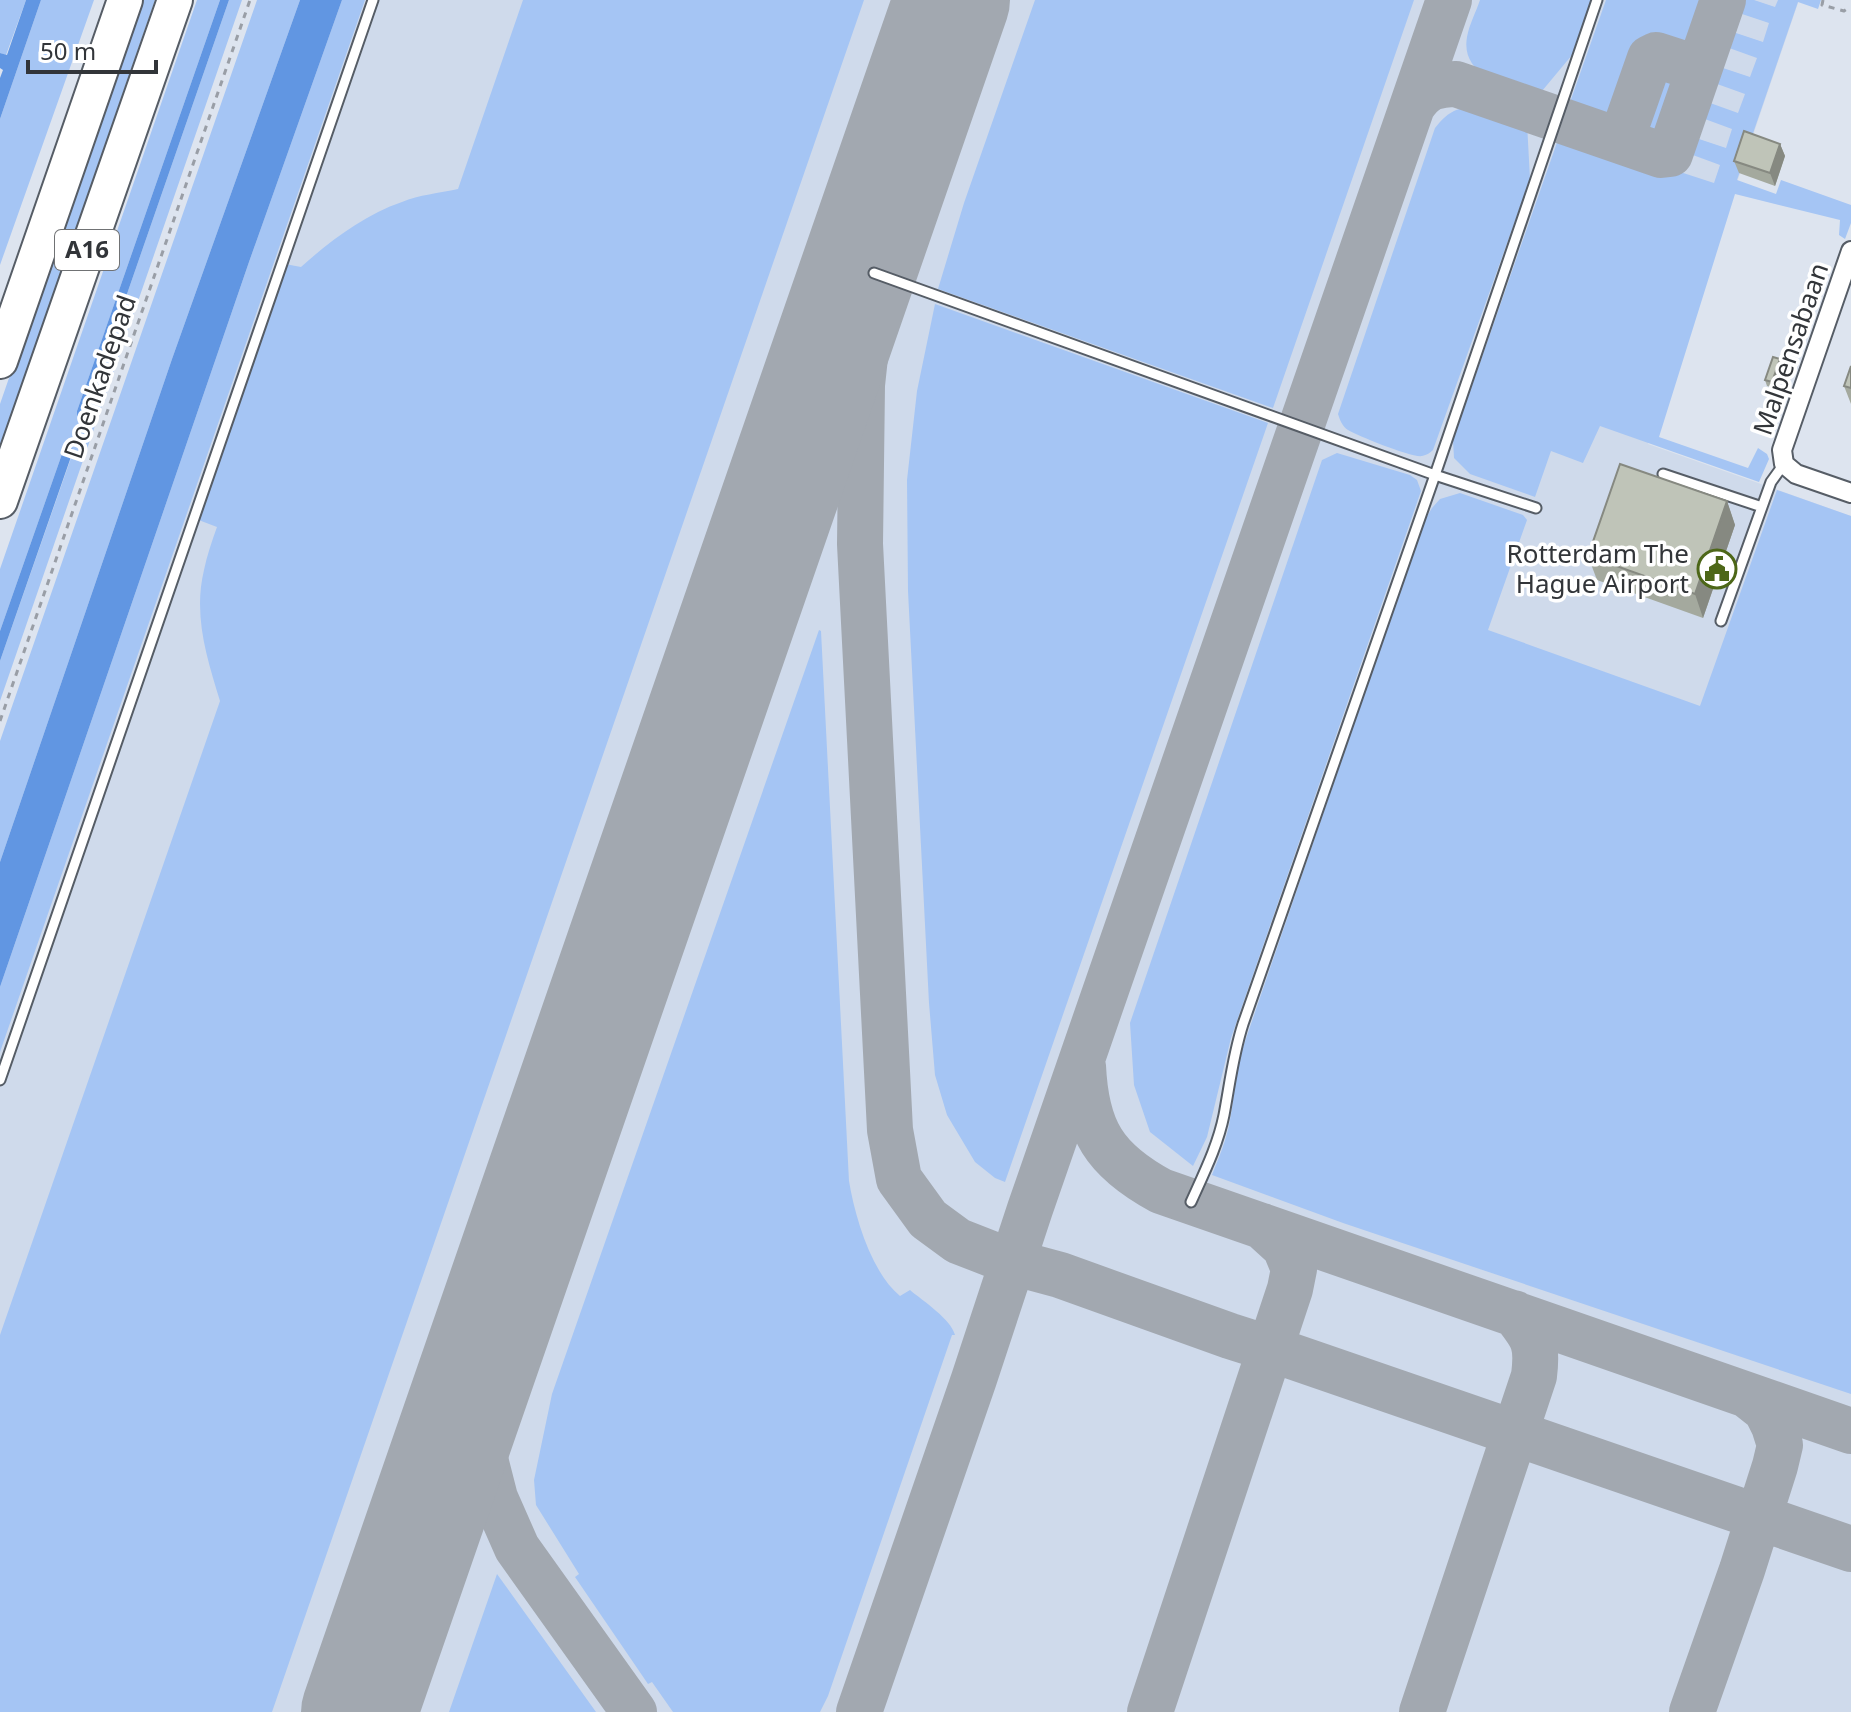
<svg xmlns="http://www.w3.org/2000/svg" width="1851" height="1712" viewBox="0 0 1851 1712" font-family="'Noto Sans',sans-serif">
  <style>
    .built { fill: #cfdaeb }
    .green { fill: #a5c5f4 }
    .water { fill: #6196e2 }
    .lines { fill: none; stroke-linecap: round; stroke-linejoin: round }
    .taxiway { stroke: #a2a8b0; stroke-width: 46 }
    .runway { stroke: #a2a8b0; stroke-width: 116 }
    .lane-casing { stroke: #565d66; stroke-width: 13 }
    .street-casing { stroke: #565d66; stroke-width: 22 }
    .highway-casing { stroke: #565d66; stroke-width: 38 }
    .path { stroke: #999ea6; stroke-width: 3; stroke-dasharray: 6 6; stroke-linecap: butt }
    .lane { stroke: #fff; stroke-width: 9 }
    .street { stroke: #fff; stroke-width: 18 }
    .highway { stroke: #fff; stroke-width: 34 }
    .wall { fill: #a4a99e }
    .shaded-wall { fill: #868981 }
    .building { fill: #bfc4b8; stroke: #868981; stroke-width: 2 }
    .labels { text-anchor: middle; stroke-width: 7; stroke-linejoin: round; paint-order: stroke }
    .shield { fill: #fff; stroke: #707274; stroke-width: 2 }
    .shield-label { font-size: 24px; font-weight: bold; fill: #323539 }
    .street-label { font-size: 26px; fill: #323539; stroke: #fff }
    .poi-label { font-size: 26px; fill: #323539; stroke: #fff; text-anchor: end }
  </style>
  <rect width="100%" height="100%" fill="#dde4ef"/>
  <path class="built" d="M350,0H1799L1648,444L1851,516V1712H0V1014Z"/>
  <path class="green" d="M0,0H26L6,55L0,53Z
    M41,0H94L0,265V119Z
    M140,0H155L0,448V404Z
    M197,0H220L77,411L78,416L82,417L85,415L229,0H242L0,701V661L72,455L71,448L69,446L62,454L0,631V569Z
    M257,0H300L172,359L0,862V741Z
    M342,0H365L0,1052V987L249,262Z
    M523,0H864L272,1712H0V1335L220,701C207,658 193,616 204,570C207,555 212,541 217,527L196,519L285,264L301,267C330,241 364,215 402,202C419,195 439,193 458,189Z
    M1035,0H1414L1273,408L938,289L964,203Z
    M1480,0H1591L1572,55L1537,97C1508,86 1460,77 1467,37C1469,25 1476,12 1480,0Z
    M1606,0H1714L1695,52L1689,54L1656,43L1645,49L1640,54C1634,76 1631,109 1612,123L1568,108Z
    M1734,0H1754L1775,7L1778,0H1821L1818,9L1798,2L1737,180L1776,194L1781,180L1851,205V223L1845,239L1839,235L1840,220L1735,194L1659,437L1748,468L1758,448L1767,454L1769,459L1759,482L1600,426L1583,463L1551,451L1535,497L1470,474L1454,458L1453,440L1560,134L1672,172L1674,170L1714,183L1720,165L1682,151L1687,135L1726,148L1732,129L1694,115L1699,99L1738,113L1745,94L1706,80L1711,64L1750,77L1757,58L1718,44L1724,29L1763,42L1769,23L1730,10Z
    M1662,67L1679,73L1685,80L1668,131L1665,136L1659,138L1642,132L1638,123L1656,71Z
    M1474,106L1527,123L1530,179L1433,450C1430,453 1427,455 1422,456C1412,458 1358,436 1348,430C1342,426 1340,420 1338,414L1435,128C1448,112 1454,109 1474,106Z
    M935,304L1268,423L1005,1182L995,1178L975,1162L947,1115L935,1075L929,1003L908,591L907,480L917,391Z
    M1337,453L1410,475L1417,480L1421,491L1231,1038L1207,1137L1193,1166L1150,1132L1134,1085L1130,1023L1322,460Z
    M1777,490L1851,516V1394L1343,1223L1212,1175C1219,1157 1227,1139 1230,1120C1234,1099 1235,1078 1240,1056L1423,523L1432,508L1440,499L1460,493L1523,515L1527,520L1488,630L1700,706Z
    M819,630L821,631L849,1181C855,1217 871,1272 900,1296L910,1290C923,1301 951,1319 955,1335H952L828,1696L820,1712H673L652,1682L648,1684L575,1577L579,1574L536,1505L534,1480L552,1394Z
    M497,1574L596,1712H449Z"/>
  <path class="water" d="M26,0H41L0,119V78L3,70L0,68V53L7,55Z
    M220,0H229L85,415L82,417L77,416V411Z
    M300,0H342L249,262L0,987V862L172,359Z
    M66,446L72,448L73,451L0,661V631L62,454Z"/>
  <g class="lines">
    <path class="taxiway" d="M1413,105C1426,87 1434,85 1456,84L1661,155L1670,154L1723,0
      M1613,138L1618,139L1623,135L1650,58L1656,55L1693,67L1699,65L1701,63
      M897,159L879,226L862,385L860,544L890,1130L899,1179L928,1219L958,1241L1012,1262L1060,1275L1230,1336L1271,1349L1851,1549
      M1083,1066C1086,1130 1104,1160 1161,1191L1851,1431
      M497,1314L482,1385V1447L495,1498L517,1548L634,1712
      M859,1712L974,1379L1030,1209L1449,0
      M1150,1712L1290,1289L1294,1269L1285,1247L1262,1226
      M1422,1712L1534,1376C1538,1344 1534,1338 1514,1313
      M1692,1712L1742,1570L1775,1466L1780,1445L1774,1426L1766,1410L1747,1395"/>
    <path class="runway" d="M359,1712L952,0"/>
    <g class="lane-casing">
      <path id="lane" d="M874,273L1435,475L1536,508
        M1663,474L1762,507
        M1721,621L1771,482L1784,464
        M0,1080L373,0
        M1191,1202C1204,1173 1218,1145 1224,1115C1230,1083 1233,1055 1243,1024L1435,475L1597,0"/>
    </g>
    <g class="street-casing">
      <path id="street" d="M1851,251L1782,450L1784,464L1796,474L1851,493"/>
    </g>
    <g class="highway-casing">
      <path id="highway" d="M0,361L125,0
        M0,501L175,0"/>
    </g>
    <path class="path" d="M1823,0L1822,5L1844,11L1847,9
      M0,721L250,0"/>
    <use href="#lane" class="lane"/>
    <use href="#street" class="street"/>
    <use href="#highway" class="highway"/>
  </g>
  <path class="wall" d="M1780,144L1785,156L1775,186L1739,173L1734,161Z
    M1782,365L1774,388L1767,386L1765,380Z
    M1851,366V404L1844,386Z
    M1727,501L1735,525L1703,618L1597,580L1588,556Z"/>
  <path class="shaded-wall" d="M1780,144L1785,156L1775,186L1770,173Z
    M1780,359L1782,365L1774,388L1772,382Z
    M1727,501L1735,525L1703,618L1695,594Z"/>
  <path class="building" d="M1744,131L1780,144L1770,173L1734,161Z
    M1773,357L1780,359L1772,382L1765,380Z
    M1851,366V388L1844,386Z
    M1620,464L1727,501L1695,594L1588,556Z"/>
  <defs>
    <g id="civic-ring" transform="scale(2)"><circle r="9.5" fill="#fff" stroke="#4d6718" stroke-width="1.5"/><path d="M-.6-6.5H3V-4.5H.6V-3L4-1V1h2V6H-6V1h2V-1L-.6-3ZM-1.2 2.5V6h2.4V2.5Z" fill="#4d6718"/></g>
  </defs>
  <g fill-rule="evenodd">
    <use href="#civic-ring" x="1717" y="569"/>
  </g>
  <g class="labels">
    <rect class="shield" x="55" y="230" width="64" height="40" rx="6"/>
    <g class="shield-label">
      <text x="87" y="258">A16</text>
    </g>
    <g class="street-label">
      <text transform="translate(1791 349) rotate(-71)" y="9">Malpensabaan</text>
      <text transform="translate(100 377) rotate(-71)" y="9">Doenkadepad</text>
    </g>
    <g class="poi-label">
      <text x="1689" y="563">Rotterdam The<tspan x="1689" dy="30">Hague Airport</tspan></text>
    </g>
  </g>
  <path d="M28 60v12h128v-12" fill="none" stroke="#323539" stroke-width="4"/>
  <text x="40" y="60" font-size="24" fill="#323539" stroke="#ffffff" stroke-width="6" paint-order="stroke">50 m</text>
</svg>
